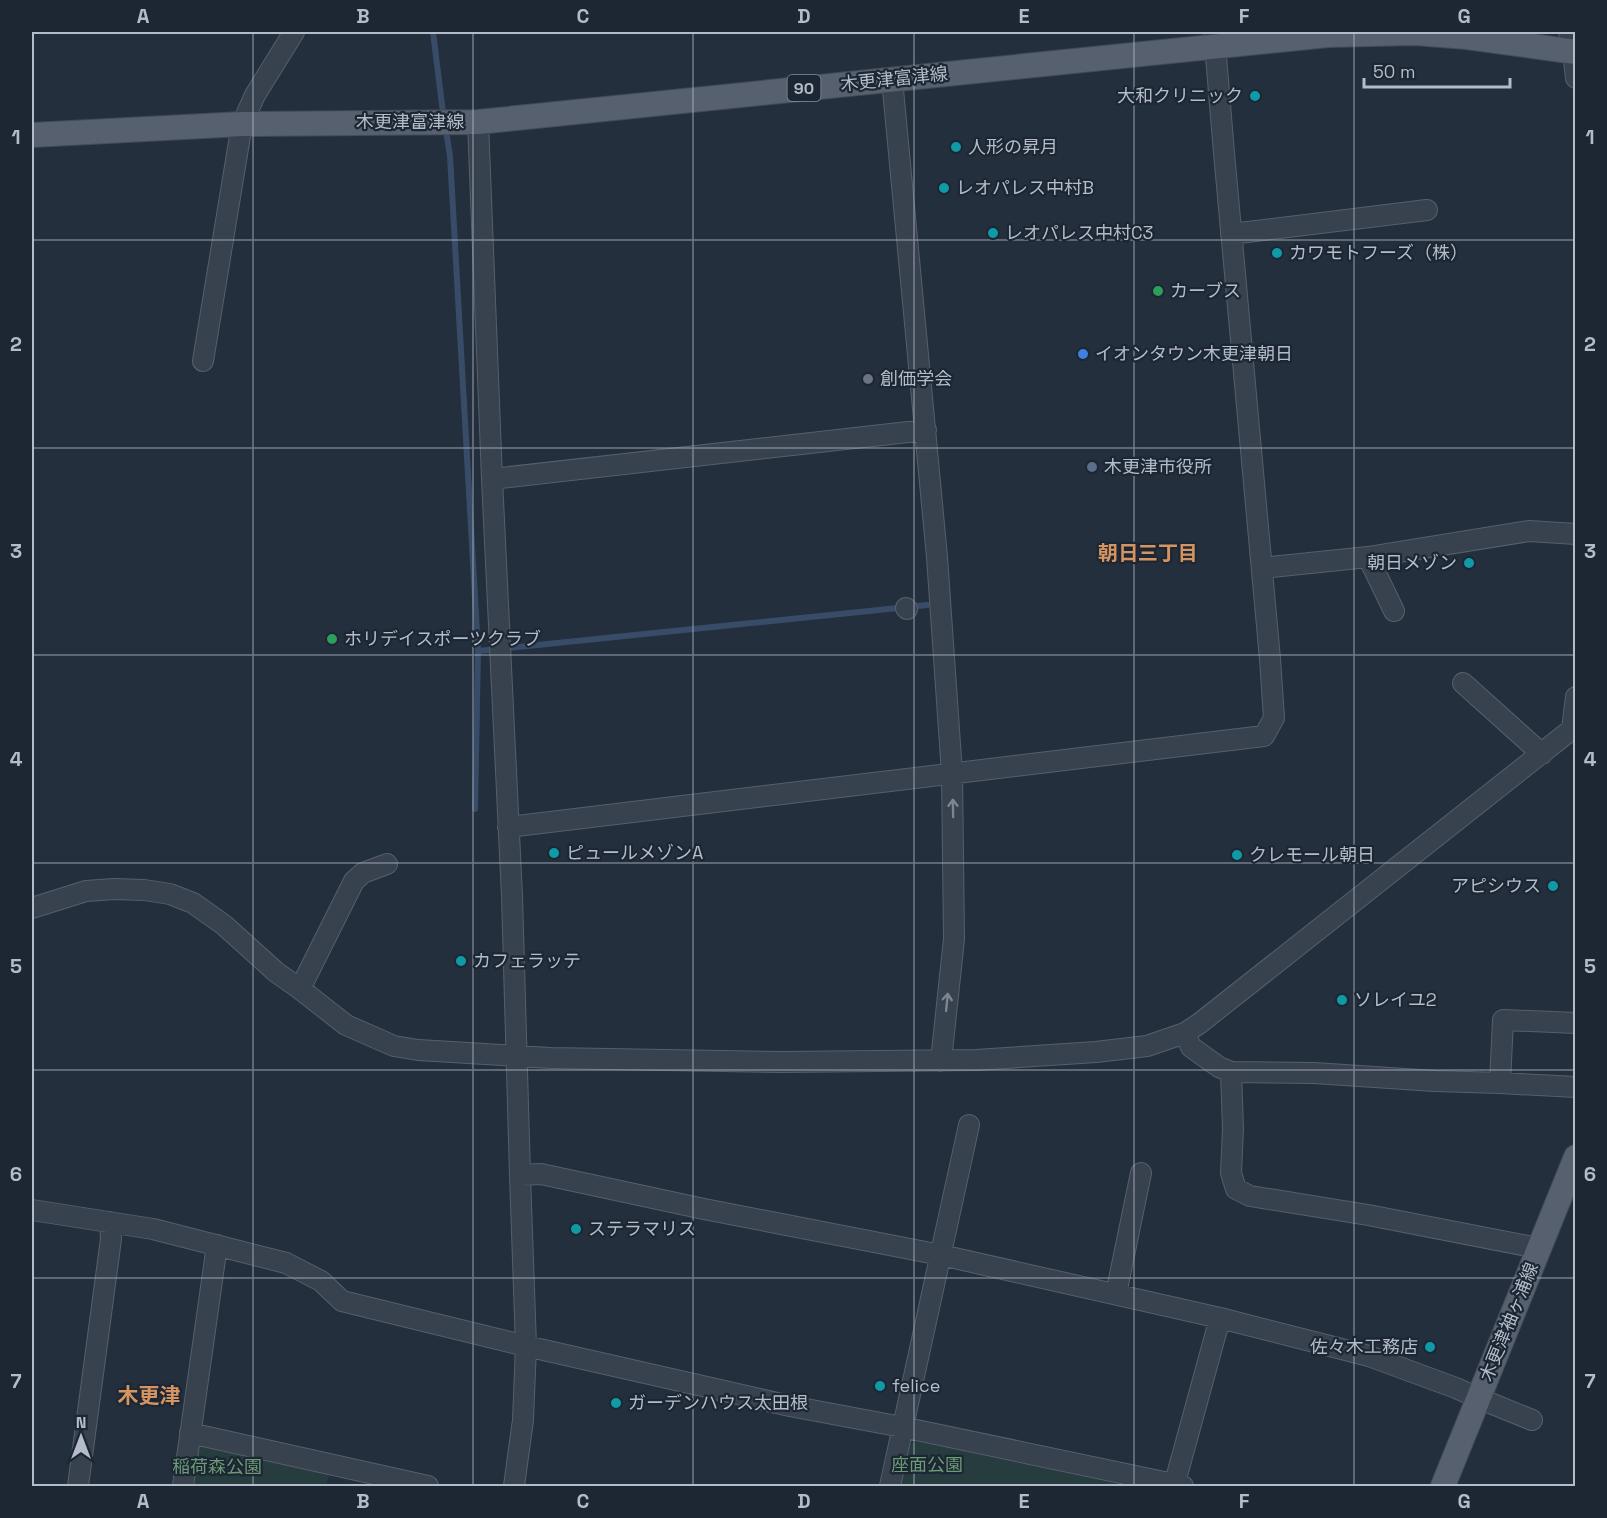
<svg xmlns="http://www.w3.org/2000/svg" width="1607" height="1518" viewBox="0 0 1607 1518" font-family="'Space Grotesk','Noto Sans JP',sans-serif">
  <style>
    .green { fill: #263c3f }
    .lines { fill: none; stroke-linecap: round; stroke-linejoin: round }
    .stream { stroke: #394c67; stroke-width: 6 }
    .minor-casing { stroke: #565f6c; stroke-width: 22 }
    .major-casing { stroke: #414a57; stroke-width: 26 }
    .minor { stroke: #38414e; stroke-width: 20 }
    .major { stroke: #56606e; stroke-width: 24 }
    .oneway { stroke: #7c8592 }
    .grid { fill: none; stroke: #b4bcc9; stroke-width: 1.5; stroke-opacity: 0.55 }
    .culture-dot { fill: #0f9aa8; stroke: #1d2633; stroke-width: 2 }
    .leisure-dot { fill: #2e9e5b; stroke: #1d2633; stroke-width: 2 }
    .shop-dot { fill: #3f7fe0; stroke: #1d2633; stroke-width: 2 }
    .worship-dot { fill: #6b7280; stroke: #1d2633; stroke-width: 2 }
    .service-dot { fill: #5c6f8a; stroke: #1d2633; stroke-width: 2 }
    .labels { text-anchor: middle; stroke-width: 4.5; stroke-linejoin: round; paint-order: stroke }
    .shield { fill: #1d2633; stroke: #878f9c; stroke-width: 1.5 }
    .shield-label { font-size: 16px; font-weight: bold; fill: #b4bcc9 }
    .street-label { font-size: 18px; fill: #b4bcc9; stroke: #1d2633 }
    .poi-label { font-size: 18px; fill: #b4bcc9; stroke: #1d2633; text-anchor: start }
    .park-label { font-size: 18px; fill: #6b9a76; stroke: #1d2633 }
    .neighbourhood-label { font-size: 20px; font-weight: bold; fill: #d59563; stroke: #1d2633 }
    .quarter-label { font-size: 21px; font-weight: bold; fill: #d59563; stroke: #1d2633 }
    .neatline { fill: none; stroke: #b4bcc9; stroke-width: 2 }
    .grid-label { font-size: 20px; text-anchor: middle; font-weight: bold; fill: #b4bcc9 }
  </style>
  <rect width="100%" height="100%" fill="#242f3e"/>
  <path class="green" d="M918,1441L1129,1486H899L907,1446Z
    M200,1443L330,1471L326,1486H193Z"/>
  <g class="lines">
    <path class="stream" d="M433,32L443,113
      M447,137L450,156L478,651L475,809
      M478,651L927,605"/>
    <g class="minor-casing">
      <path id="minor" d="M1569,32L1573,51L1576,78
        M892,79L937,557L952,773L954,939L941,1061
        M478,122L492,479L512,896L520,1175L526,1346L523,1420L514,1486
        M1231,234L1427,210
        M203,361L242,124L255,95L294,32
        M492,479L926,430
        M1368,557L1394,611
        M1262,568L1368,557L1529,531L1576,534
        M906,608L907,609
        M1463,683L1542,754
        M1572,729L1576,697
        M508,827L1264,736L1274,718L1270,659L1224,153L1214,32
        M32,908L86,891L114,889L144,890L170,894L193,903L224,925L276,972L300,989L346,1025L394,1046L418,1050L551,1058L781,1062L976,1060L1096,1052L1147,1046L1185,1033L1200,1023L1576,726
        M300,989L354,881L363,873L387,864
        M1185,1033L1191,1047L1219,1067L1231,1072L1314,1073L1435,1081L1500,1083L1576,1087
        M1231,1072L1233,1129L1231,1173L1236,1189L1250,1196L1368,1215L1538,1248
        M1500,1083L1503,1020L1576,1023
        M520,1175L541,1174L704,1209L941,1255L1220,1318L1369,1356L1456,1388L1478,1398L1532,1420
        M32,1210L153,1229L286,1263L321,1281L342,1301L526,1346L790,1406L902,1427L1183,1486
        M1116,1294L1141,1173
        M190,1433L428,1486
        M78,1486L111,1239L110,1222
        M183,1486L217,1245
        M890,1486L969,1125
        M1174,1486L1220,1318"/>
    </g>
    <g class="major-casing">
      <path id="major" d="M32,135L242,124L478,122L1328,35L1415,33L1467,37L1576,52
        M1443,1486L1576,1157"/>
    </g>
    <use href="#minor" class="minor"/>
    <use href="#major" class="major"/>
  </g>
  <defs><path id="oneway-shaft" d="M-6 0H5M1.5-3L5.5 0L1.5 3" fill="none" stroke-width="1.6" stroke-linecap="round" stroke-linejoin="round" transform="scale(1.5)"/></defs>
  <g class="oneway">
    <use href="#oneway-shaft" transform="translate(953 808) rotate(-91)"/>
    <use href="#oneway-shaft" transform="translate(947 1002) rotate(-84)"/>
  </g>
  <path class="grid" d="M253,32V1486M473,32V1486M693,32V1486M914,32V1486M1134,32V1486M1354,32V1486M32,240H1576M32,448H1576M32,655H1576M32,863H1576M32,1070H1576M32,1278H1576"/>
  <g class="culture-dot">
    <circle cx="1255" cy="96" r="6"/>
    <circle cx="956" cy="147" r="6"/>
    <circle cx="944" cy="188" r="6"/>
    <circle cx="993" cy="233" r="6"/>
    <circle cx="1277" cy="253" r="6"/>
    <circle cx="1469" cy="563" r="6"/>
    <circle cx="554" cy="853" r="6"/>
    <circle cx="1237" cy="855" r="6"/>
    <circle cx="1553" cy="886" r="6"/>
    <circle cx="461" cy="961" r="6"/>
    <circle cx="1342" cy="1000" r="6"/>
    <circle cx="576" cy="1229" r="6"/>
    <circle cx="1430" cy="1347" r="6"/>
    <circle cx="880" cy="1386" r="6"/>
    <circle cx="616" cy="1403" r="6"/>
  </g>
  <g class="leisure-dot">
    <circle cx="1158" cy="291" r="6"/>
    <circle cx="332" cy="639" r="6"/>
  </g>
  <circle class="shop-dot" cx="1083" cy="354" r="6"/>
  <circle class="worship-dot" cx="868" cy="379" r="6"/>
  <circle class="service-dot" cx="1092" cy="467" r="6"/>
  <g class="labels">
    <rect class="shield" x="787.5" y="75" width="33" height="26" rx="4.5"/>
    <g class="shield-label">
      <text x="804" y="94">90</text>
    </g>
    <g class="street-label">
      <text transform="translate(894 79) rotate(-6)" y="6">木更津富津線</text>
      <text x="410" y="128">木更津富津線</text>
      <text transform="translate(1509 1322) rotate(-68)" y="6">木更津袖ヶ浦線</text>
    </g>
    <g class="poi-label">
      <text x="1243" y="102" text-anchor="end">大和クリニック</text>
      <text x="968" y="153">人形の昇月</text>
      <text x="956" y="194">レオパレス中村B</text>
      <text x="1005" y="239">レオパレス中村C3</text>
      <text x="1289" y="259">カワモトフーズ（株）</text>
      <text x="1170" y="297">カーブス</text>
      <text x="1095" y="360">イオンタウン木更津朝日</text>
      <text x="880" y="385">創価学会</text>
      <text x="1104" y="473">木更津市役所</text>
      <text x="1457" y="569" text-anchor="end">朝日メゾン</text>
      <text x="344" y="645">ホリデイスポーツクラブ</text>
      <text x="566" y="859">ピュールメゾンA</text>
      <text x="1249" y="861">クレモール朝日</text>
      <text x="1541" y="892" text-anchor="end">アピシウス</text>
      <text x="473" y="967">カフェラッテ</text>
      <text x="1354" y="1006">ソレイユ2</text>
      <text x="588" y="1235">ステラマリス</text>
      <text x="1418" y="1353" text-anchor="end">佐々木工務店</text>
      <text x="892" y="1392">felice</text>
      <text x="628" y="1409">ガーデンハウス太田根</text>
    </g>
    <g class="park-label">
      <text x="927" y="1471">座面公園</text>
      <text x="217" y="1473">稲荷森公園</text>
    </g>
    <g class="neighbourhood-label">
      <text x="1148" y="560">朝日三丁目</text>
    </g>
    <g class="quarter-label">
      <text x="149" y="1403">木更津</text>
    </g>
  </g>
  <rect width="1607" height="1518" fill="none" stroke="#1d2633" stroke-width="66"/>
  <g transform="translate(81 1437)" stroke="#1d2633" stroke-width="4.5" paint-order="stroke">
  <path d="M0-4.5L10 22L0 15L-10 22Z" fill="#b4bcc9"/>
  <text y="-9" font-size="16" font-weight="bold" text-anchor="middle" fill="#b4bcc9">N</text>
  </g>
  <path d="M1364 78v9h146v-9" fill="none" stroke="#b4bcc9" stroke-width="3"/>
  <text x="1373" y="78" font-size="18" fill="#b4bcc9" stroke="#1d2633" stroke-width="4.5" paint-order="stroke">50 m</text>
  <rect x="33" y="33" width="1541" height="1452" class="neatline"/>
  <g class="grid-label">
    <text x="143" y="23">A</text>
    <text x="363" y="23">B</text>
    <text x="583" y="23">C</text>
    <text x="804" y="23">D</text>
    <text x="1024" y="23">E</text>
    <text x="1244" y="23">F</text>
    <text x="1464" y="23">G</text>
    <text x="16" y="144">1</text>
    <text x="1590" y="144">1</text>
    <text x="16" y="351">2</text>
    <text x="1590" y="351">2</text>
    <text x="16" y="558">3</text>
    <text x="1590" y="558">3</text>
    <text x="16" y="766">4</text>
    <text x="1590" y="766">4</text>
    <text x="16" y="973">5</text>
    <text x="1590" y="973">5</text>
    <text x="16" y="1181">6</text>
    <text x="1590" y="1181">6</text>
    <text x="16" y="1388">7</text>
    <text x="1590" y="1388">7</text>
    <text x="143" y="1508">A</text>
    <text x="363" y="1508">B</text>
    <text x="583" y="1508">C</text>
    <text x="804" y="1508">D</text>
    <text x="1024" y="1508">E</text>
    <text x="1244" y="1508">F</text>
    <text x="1464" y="1508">G</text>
  </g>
</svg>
